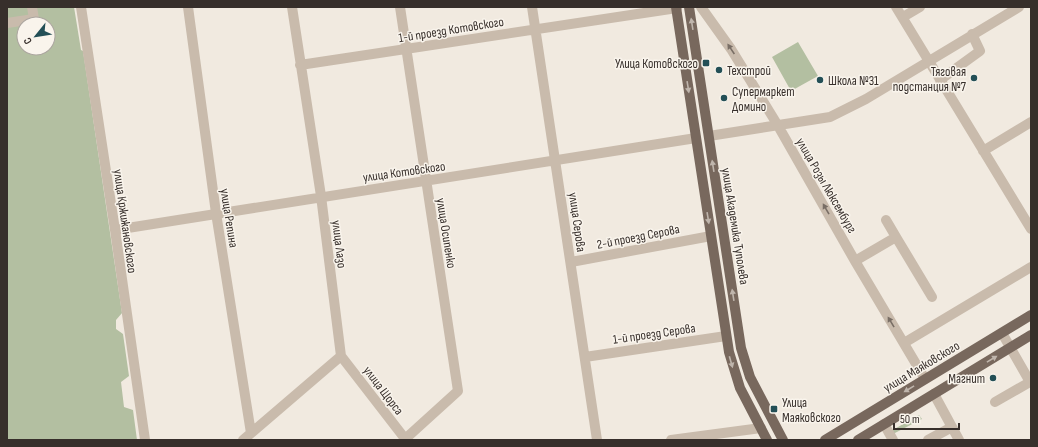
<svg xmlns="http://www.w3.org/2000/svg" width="1038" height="447" viewBox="0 0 1038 447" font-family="'Sofia Sans Condensed',sans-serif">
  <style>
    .green { fill: #b3bfa1; fill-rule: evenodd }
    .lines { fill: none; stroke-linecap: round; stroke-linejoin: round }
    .minor { stroke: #c9bbac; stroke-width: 10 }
    .major { stroke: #78685d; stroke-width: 10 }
    .oneway { fill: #bfb5ac }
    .oneway2 { fill: #796e65 }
    .poi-dot { fill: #234f56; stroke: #f9f4ec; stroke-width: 1.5 }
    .labels { text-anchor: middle; stroke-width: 3; stroke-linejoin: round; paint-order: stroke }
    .street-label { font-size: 13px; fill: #372f2b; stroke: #f9f4ec }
    .poi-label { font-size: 13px; fill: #372f2b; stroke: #f9f4ec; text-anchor: start }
  </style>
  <rect width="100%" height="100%" fill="#f1eae0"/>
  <path class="green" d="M7,7H74L81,50L83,51L122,313L116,320V329L123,334L129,376L121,382L124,407L133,410L137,440H7ZM24,24H48V48H24Z
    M798,42L818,76L791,91L772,57Z
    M919,415L922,419L893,434L891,431Z"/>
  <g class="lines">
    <path class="minor" d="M81,7L115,230L145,440
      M188,7L216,213L251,433
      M400,7L458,391L404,440
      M532,7L597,440
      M701,7L731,49L777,124L855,261L925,379
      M896,7L1031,229
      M903,17L920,7
      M7,23L34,19L32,7
      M300,65L677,8
      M940,80L980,51L972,34
      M709,136L830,117L866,99L1019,7
      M983,151L1031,122
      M886,220L896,237
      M115,230L696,138
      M855,261L896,237L932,297
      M571,262L711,236
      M904,343L1031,267
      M341,356L406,440
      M585,357L726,336
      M934,394L959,440
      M995,402L1030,382L1002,333
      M884,424L893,440
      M243,440L341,356L321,196L292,7
      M671,440L761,428
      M928,440L952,427"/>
    <path class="major" d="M676,7L729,352L740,388L767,440
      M689,7L741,348L750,377L783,440
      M825,440L1031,315
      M858,440L1031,335"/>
  </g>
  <defs><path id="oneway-solid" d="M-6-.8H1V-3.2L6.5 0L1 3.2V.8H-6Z"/></defs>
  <g class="oneway">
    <use href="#oneway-solid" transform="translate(692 24) rotate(-99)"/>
    <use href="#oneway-solid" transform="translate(688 87) rotate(81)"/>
    <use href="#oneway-solid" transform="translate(713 166) rotate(-99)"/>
    <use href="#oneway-solid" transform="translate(708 218) rotate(81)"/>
    <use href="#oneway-solid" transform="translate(733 295) rotate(-99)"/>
    <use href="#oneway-solid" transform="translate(992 359) rotate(-31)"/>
    <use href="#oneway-solid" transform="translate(731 362) rotate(74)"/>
    <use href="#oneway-solid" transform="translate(909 389) rotate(149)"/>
  </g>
  <g class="oneway2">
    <use href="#oneway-solid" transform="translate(731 49) rotate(-124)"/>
    <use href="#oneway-solid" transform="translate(826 209) rotate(-120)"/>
    <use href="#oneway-solid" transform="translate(891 322) rotate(-121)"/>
  </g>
  <g class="poi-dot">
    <rect x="702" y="59" width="8" height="8" rx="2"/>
    <circle cx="719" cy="70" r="4"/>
    <circle cx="974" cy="78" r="4"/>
    <circle cx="820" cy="80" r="4"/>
    <circle cx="724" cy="98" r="4"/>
    <circle cx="993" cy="378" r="4"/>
    <rect x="770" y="405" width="8" height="8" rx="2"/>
  </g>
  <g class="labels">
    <g class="street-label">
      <text transform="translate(451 29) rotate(-9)" y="5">1-й проезд Котовского</text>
      <text transform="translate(404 171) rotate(-8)" y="5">улица Котовского</text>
      <text transform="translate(827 185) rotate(60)" y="5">улица Розы Люксембург</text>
      <text transform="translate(230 218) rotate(81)" y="5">улица Репина</text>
      <text transform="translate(126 221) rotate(82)" y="5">улица Кржижановского</text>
      <text transform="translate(578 222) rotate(82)" y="5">улица Серова</text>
      <text transform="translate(736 226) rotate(81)" y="5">улица Академика Туполева</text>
      <text transform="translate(447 233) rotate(81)" y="5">улица Осипенко</text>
      <text transform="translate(638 236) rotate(-11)" y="5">2-й проезд Серова</text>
      <text transform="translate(340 244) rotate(83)" y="5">улица Лазо</text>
      <text transform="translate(654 333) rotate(-8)" y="5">1-й проезд Серова</text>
      <text transform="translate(921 366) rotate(-31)" y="5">улица Маяковского</text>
      <text transform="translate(384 390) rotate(53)" y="5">улица Щорса</text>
    </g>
    <g class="poi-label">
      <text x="698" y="68" text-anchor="end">Улица Котовского</text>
      <text x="727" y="75">Техстрой</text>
      <text x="966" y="76" text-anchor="end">Тяговая<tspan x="966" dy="15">подстанция №7</tspan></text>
      <text x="828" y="85">Школа №31</text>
      <text x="732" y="96">Супермаркет<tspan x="732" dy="15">Домино</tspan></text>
      <text x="985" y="383" text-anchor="end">Магнит</text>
      <text x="782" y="407">Улица<tspan x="782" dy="15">Маяковского</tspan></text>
    </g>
  </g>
  <rect width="1038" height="447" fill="none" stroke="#372f2b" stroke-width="16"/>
  <g transform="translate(36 36) rotate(240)"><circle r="19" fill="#f9f4ec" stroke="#aba59f"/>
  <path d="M0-3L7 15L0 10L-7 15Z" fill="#234f56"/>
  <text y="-6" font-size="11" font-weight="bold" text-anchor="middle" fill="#372f2b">С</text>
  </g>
  <path d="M894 423v6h65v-6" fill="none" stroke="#372f2b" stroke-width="2"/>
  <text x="900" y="423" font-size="12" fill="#372f2b" stroke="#f9f4ec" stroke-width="3" paint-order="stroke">50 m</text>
</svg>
